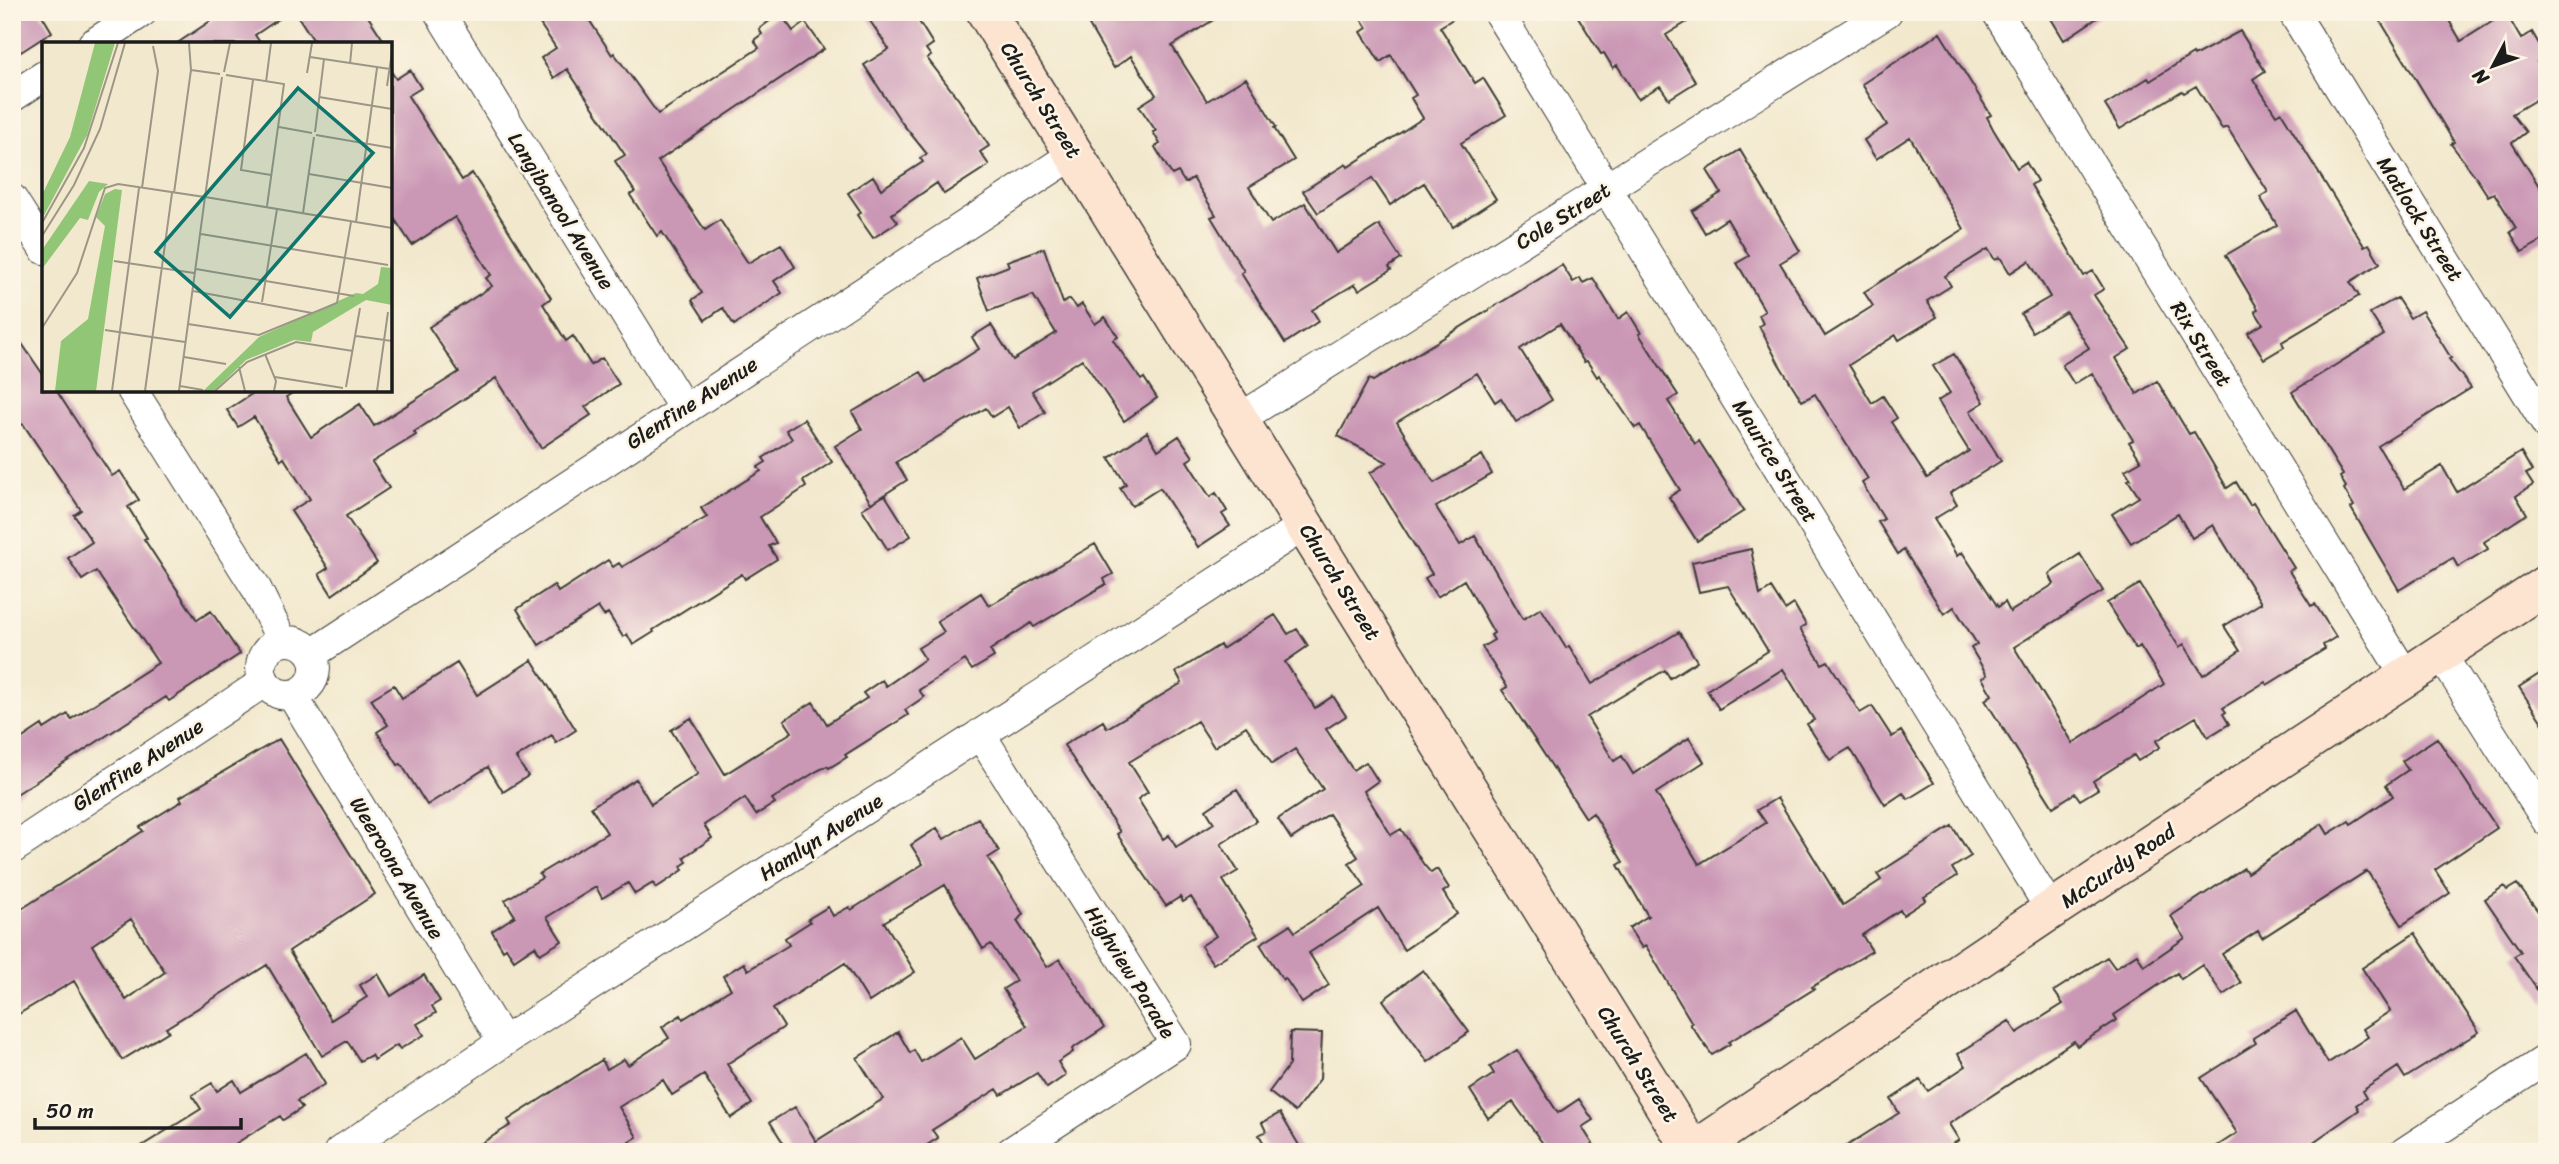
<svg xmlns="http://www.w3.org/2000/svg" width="2559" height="1164" viewBox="0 0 2559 1164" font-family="Sriracha,sans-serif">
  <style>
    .building { fill: #ca97b5; fill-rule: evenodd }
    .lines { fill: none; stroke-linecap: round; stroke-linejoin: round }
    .street-casing { stroke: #3c3b37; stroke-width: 32 }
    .secondary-casing { stroke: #3c3b37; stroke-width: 41 }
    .street { stroke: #fff; stroke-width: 30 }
    .secondary { stroke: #fde4d1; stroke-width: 38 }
    .labels { text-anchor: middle; stroke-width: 5; stroke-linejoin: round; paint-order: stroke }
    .street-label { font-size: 21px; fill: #1c1c1c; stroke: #fcf5e5 }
    .inset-road { fill: none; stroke: #9c9686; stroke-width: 2 }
    .view { fill: #0f766e; fill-opacity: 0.15; stroke: #0f766e; stroke-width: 3.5 }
    .inset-edge { fill: none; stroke: #1c1c1c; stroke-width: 3.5 }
  </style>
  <rect width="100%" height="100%" fill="#fcf5e5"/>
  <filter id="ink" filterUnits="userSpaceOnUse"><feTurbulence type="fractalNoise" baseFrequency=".0143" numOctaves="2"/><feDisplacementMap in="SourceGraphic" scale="14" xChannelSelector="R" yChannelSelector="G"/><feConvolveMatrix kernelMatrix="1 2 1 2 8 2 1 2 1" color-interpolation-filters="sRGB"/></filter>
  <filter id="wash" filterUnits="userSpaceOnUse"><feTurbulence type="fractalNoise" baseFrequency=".00686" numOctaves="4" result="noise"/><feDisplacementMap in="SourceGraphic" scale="28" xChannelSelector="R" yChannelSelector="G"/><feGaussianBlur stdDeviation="1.57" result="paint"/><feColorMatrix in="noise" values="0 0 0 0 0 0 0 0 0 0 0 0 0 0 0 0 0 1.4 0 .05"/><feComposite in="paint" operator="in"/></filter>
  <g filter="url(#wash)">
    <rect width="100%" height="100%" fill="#f2e8cd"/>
    <g id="blocks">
      <path class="building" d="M12,12H40L52,32L21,52L12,39Z
        M224,12H289L255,35L261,44H176Z
        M295,12H365L386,44H316Z
        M532,12H584L612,55L614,53L658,114L759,48L754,40L762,34L759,29L780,13L793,31L805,22L824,49L658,161L705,230L720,220L748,263L781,244L795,267L774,281L782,293L734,325L723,308L705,320L692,300L702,293L662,232L657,236L630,195L635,192L615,161L625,155L567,69L554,78L541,58L556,48Z
        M864,12H913L933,44L926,49L931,56L927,58L959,100L989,146L980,152L989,165L944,194L937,183L892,214L898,222L873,238L857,215L861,212L848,193L873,176L881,189L923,162L920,158L927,154L902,123L864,65L889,49Z
        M1081,12H1226L1172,46L1207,101L1246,78L1276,127L1274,128L1294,160L1249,187L1271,223L1305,203L1336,253L1379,225L1401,259L1389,267L1391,270L1359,290L1355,284L1312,310L1319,321L1285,343L1241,273L1244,271L1211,217L1216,215L1193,178L1185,183L1178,172L1172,175L1155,147L1160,144L1153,132L1156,131L1139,106L1156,95L1131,56L1114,68Z
        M1357,12H1464L1440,27L1475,83L1483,78L1506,115L1461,143L1496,199L1453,227L1424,183L1390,205L1372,178L1318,213L1303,191L1346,164L1348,167L1423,118L1411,98L1416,95L1391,55L1380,62L1361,32L1367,28Z
        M1575,12H1703L1666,35L1696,82L1669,99L1660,86L1638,99L1617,65L1613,68L1604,53L1601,54Z
        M2047,12H2106L2064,40Z
        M2375,12H2444L2461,41L2506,13L2521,39L2532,32L2546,56L2537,62L2547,77V93L2512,114L2526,132L2512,143L2547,199V238L2522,252L2510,232L2516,228L2494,193L2488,196L2473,173L2451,144L2454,142Z
        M2240,31L2265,71L2253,79L2276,115L2281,112L2364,246L2369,244L2380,263L2350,282L2359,296L2282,342L2284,347L2264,359L2248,333L2263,324L2255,311L2258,309L2226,255L2277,225L2260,197L2268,192L2227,127L2222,129L2196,86L2184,93L2182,91L2120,129L2105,105L2148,78L2150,81L2193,54L2194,56Z
        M1940,33L1991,115L1987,117L1993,129L2017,168L2026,162L2037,181L2031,185L2084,276L2093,271L2104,289L2094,295L2130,349L2116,358L2137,394L2157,381L2189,434L2194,432L2227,488L2236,482L2250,505L2253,503L2294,568L2289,571L2311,606L2315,604L2336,637L2323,645L2325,649L2301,664L2267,685L2265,682L2223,708L2226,712L2223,714L2229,724L2208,737L2196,717L2156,741L2160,747L2138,761L2134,755L2093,781L2098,789L2080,800L2075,793L2053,807L1985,700L1992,695L1982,678L1987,675L1971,648L1977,644L1954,607L1944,614L1904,550L1898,554L1878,522L1884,519L1862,483L1868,479L1815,394L1802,401L1779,364L1759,326L1763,324L1759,315L1765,311L1737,263L1749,256L1727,219L1705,233L1692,211L1721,193L1707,170L1740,150L1800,251L1780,263L1825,336L1873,306L1864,292L1964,229L1910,137L1876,159L1864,140L1887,125L1862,84ZM1988,249L1995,260L2000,257L2010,273L2029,261L2050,297L2021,314L2032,332L2066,312L2089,348L2062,365L2074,384L2092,373L2133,440L2129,442L2141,461L2125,470L2131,479L2128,480L2139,497L2112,514L2131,543L2178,514L2192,538L2213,525L2261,603L2224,626L2240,651L2203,675L2184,644L2179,647L2140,584L2107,603L2136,649L2140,646L2164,684L2073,743L2014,647L2103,591L2080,554L2049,574L2054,584L2010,612L2005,602L1998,607L1962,552L1957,556L1934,519L1957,505L1950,493L2001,461L1970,411L1984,402L1954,354L1933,366L1950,393L1938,401L1969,451L1927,478L1891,422L1897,418L1883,396L1872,403L1849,365L1896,335L1899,340L1937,317L1927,301L1951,286L1945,276Z
        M390,70L396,79L410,70L421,88L408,96L462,180L472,173L499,215L551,298L543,304L566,341L573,336L591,365L602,358L619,384L585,407L591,415L541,448L496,378L414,432L416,435L372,462L389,488L346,516L377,563L332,595L319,574L328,568L291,511L310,499L284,458L281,460L254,417L238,427L227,410L258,390H297L286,397L311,437L360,404L374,426L459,372L429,327L492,286L486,278L491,275L455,217L412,245L390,212Z
        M1044,248L1063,303L1070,299L1077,308L1082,304L1095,324L1105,317L1118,337L1113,340L1141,380L1144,378L1157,398L1124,421L1082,359L1032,391L1045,412L1020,428L1008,407L992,417L986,408L896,462L907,480L871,503L835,446L862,429L852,412L921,372L927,382L979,349L972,337L991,325L1013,360L1056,333L1033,295L989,311L977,278L1009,266L1007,261Z
        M1562,265L1573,282L1580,278L1583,283L1593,278L1618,319L1628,312L1641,333L1639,334L1678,395L1668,401L1695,444L1699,441L1744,511L1697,541L1669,497L1680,490L1640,425L1635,428L1599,375L1597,377L1587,361L1584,362L1560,324L1520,349L1552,400L1516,422L1501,398L1495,402L1477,373L1397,422L1434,483L1482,455L1492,474L1436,507L1460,545L1475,536L1523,619L1541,608L1566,648L1569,646L1592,684L1679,632L1697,661L1670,678L1665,670L1587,717L1614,761L1622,756L1633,774L1689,738L1704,762L1656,793L1699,864L1766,823L1757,810L1777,798L1843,905L1881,880L1877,874L1952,826L1971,856L1952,868L1957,876L1924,897L1926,900L1903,915L1900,910L1862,935L1872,951L1812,987L1814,989L1729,1042L1730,1044L1712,1055L1690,1024L1692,1023L1646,946L1642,948L1629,928L1648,916L1618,865L1623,862L1593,813L1586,818L1502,690L1507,687L1506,685L1482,647L1494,640L1491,635L1494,633L1464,580L1437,597L1425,578L1432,574L1370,473L1387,462L1338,436L1369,379L1373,381Z
        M2397,298L2410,318L2422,311L2451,358L2449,359L2471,388L2378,446L2404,489L2442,466L2457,492L2521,452L2532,471L2526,474L2533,485L2516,496L2527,514L2484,542L2488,549L2458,567L2453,558L2399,590L2351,508L2354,506L2344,489L2346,487L2340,477L2343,475L2292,392L2384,335L2370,313Z
        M12,329L44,376V390H56L112,476L120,471L139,500L128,507L147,538L144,539L197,620L211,611L240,654L169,701L166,697L12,797V745L42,725L44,729L68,714L71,719L158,663L96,571L82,580L68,558L92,542L74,515L81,510L23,424L20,426L12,415Z
        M804,419L832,462L803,481L806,487L760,517L776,543L769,546L777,559L745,579L742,574L653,630L654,632L633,645L627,634L623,637L608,613L604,616L598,607L539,645L517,609L554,585L558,592L608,560L613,567L619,563L622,567L707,517L701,508L761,471L758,467L766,462L763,458L792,439L786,430Z
        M1147,432L1158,450L1179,436L1193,457L1187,461L1210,497L1216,493L1227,511L1222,514L1230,526L1198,547L1160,488L1132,506L1120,488L1126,484L1109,458Z
        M885,495L911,536L888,550L862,509Z
        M1095,544L1113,574L1104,579L1106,584L1034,627L1031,623L990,650L994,657L972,670L965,660L919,690L924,697L905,710L908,715L845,755L847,757L829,768L827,766L817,771L772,799L775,803L756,815L745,798L704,825L712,838L684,857L687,862L681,866L683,870L656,888L653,883L635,894L628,883L602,898L596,887L547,917L562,941L540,954L535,946L514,960L506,948L503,950L492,931L515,916L505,900L542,878L539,874L607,833L591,807L636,779L651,804L698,774L671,730L691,718L725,774L792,732L784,720L813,702L827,724L867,698L863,693L882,680L886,686L925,659L918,648L944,632L937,621L981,593L989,606Z
        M1751,549L1760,595L1771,588L1785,610L1794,604L1806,625L1800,629L1822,664L1828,661L1860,713L1872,706L1892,737L1901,731L1934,783L1908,799L1903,793L1885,805L1850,748L1830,760L1807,724L1814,720L1783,669L1719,709L1707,690L1768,651L1728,586L1699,592L1692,562Z
        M1275,615L1288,634L1297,629L1308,646L1285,662L1315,708L1333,696L1346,716L1326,729L1353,770L1366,762L1378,781L1364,791L1391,835L1401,829L1424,865L1431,873L1437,869L1449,888L1443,892L1457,914L1404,950L1378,908L1309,953L1329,985L1302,1003L1285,978L1283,980L1260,944L1290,925L1295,932L1365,886L1349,863L1358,857L1329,814L1291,839L1278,819L1323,789L1295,749L1272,764L1246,726L1214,747L1197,721L1129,762L1148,792L1138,799L1163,839L1169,835L1176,847L1214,823L1206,810L1237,789L1256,821L1221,844L1238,871L1223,880L1258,936L1213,964L1201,946L1216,936L1191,897L1183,902L1180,897L1166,906L1117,834L1120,832L1064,745L1103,721L1107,728L1182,683L1176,672L1220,645L1222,649Z
        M532,660L576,730L556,743L552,735L516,758L528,776L503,792L488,767L427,805L401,764L398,765L377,732L388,725L371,699L394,685L402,698L457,663L477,695Z
        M2547,669V730L2519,687Z
        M2437,738L2497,828L2435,870L2450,893L2402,925L2367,871L2262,938L2258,931L2222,954L2241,983L2223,995L2202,965L2181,979L2177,973L2114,1015L2117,1020L2077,1046L2074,1041L1949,1124L1959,1140L1940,1152H1837L1899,1113L1891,1099L1920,1080L1928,1091L1966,1066L1958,1054L2009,1021L2017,1033L2063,1004L2054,991L2107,957L2115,968L2137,954L2144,966L2185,938L2171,916L2244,868L2247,873L2322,824L2328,834L2349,821L2351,824L2393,796L2386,785L2408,770L2402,761Z
        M279,739L375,894L289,951L331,1020L367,997L360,985L378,974L391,996L424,975L440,1001L432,1006L436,1013L417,1024L424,1035L400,1049L397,1045L374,1060L371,1055L360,1061L347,1041L322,1056L267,965L166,1028L169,1031L122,1060L74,981L12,1018V915L143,831L140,827L182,801L180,797ZM131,919L165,972L126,1000L92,945Z
        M978,818L999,851L988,858L1023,914L1017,921L1047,967L1060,959L1104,1028L1072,1049L1073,1052L1058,1062L1066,1075L1047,1088L1037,1073L1001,1095L997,1089L932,1130L938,1138L916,1152H789L770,1122L795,1107L816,1141L883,1099L857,1058L898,1032L910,1053L914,1050L921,1062L961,1037L975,1059L1027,1026L1003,989L1016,981L991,944L983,949L945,885L884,922L915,972L869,1002L845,963L773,1009L784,1027L727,1064L752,1104L731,1118L704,1075L672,1095L663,1080L619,1107L637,1137L613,1152H467L511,1125L508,1120L602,1060L607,1069L624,1059L628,1065L669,1038L662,1027L681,1015L683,1019L731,989L723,976L744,963L748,970L789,945L785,938L810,922L808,919L828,907L833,916L849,907L851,910L923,864L911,845L937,828L944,839Z
        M2517,884L2547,923V1004L2514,956L2521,952L2485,899L2504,886L2507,890Z
        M2415,933L2479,1032L2405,1078L2398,1067L2362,1091L2366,1098L2356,1105L2359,1110L2299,1152H2208L2237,1133L2201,1078L2256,1043L2253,1038L2296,1011L2328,1063L2368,1037L2363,1029L2390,1011L2362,968Z
        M1423,970L1469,1032L1428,1062L1383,1000Z
        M1290,1032L1322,1033L1320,1079L1295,1112L1269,1092L1289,1065Z
        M1517,1050L1558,1113L1579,1099L1593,1120L1582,1127L1598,1152H1549L1513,1102L1488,1118L1470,1090L1494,1074L1490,1067Z
        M306,1053L325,1084L297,1101L302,1108L283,1120L280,1116L222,1152H132L201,1109L192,1095L212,1083L217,1091L234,1080L241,1092Z
        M1280,1113L1303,1152H1269L1259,1135L1266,1131L1262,1123Z"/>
    </g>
  </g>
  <g filter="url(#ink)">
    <use href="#blocks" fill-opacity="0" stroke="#3c3b37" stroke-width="2"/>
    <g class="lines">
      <g class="street-casing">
        <path id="street" d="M439,12L684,409
          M1498,12L2051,910
          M1997,12L2405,675
          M2293,12L2547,425
          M93,44L142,12
          M12,97L44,76
          M12,199L44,249
          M132,390L255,586L282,641
          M1239,419L1887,12
          M261 668a27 27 0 1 1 54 0a27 27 0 1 1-54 0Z
          M2440,653L2547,821
          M312,654L1074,154
          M292,695L503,1042
          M980,734L1176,1044L1011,1152
          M12,849L264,682
          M339,1152L503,1042L1305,525
          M2405,1152L2547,1059"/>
      </g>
      <g class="secondary-casing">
        <path id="secondary" d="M986,12L1693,1152
          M1692,1152L2051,910L2547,584"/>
      </g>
      <use href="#street" class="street"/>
      <use href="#secondary" class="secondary"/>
    </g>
  </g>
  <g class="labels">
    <g class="street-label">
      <text transform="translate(1041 100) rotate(58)" y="7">Church Street</text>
      <text transform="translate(561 211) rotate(58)" y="7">Langibanool Avenue</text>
      <text transform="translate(1563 216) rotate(-32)" y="7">Cole Street</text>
      <text transform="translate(2420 219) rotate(58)" y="7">Matlock Street</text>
      <text transform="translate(2201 344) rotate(58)" y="7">Rix Street</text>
      <text transform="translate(692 403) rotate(-33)" y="7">Glenfine Avenue</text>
      <text transform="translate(1775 461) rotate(58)" y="7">Maurice Street</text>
      <text transform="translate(1340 582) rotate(58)" y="7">Church Street</text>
      <text transform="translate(138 765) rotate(-33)" y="7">Glenfine Avenue</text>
      <text transform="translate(821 837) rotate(-33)" y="7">Hamlyn Avenue</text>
      <text transform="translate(2118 866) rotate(-34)" y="7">McCurdy Road</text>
      <text transform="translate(397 868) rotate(59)" y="7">Weeroona Avenue</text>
      <text transform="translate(1130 972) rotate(58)" y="7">Highview Parade</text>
      <text transform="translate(1638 1064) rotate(58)" y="7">Church Street</text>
    </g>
  </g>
  <g transform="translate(42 42)">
    <rect width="350" height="350" fill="#f2e8cd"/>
    <path d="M53,1H73L45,93L0,177V153L28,95ZM47,139L66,142L57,150L46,178L38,176L0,227V208ZM73,147L80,148L54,349H13L19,299L46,277L63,184L54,175L63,152ZM339,225L350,226V263L324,258L271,290L269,300L252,298L204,318L172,349H161L217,295L314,251L321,252L336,242Z" fill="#91c677"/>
    <path class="inset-road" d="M268,15L348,27M308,22L310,1M149,28L178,32M182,30L188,1M265,31L270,1M184,33L242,42L225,164M211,38L199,128L229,133M224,40L229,1M345,44L350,10M277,55L350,67M237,85L270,91M273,90L282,17M274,93L350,106M267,132L350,146M100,146L116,29L111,4M132,151L149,28L147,1M261,171L272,95M314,180L335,26M0,181L42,106L76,1M159,192L346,223M0,194L32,143L58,87L83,1M72,219L152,231M154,227L312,254M151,249L270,271M220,260L235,167M146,282L217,293L295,261L309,180M0,286L35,231L63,146L76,142L163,155L180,35M63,288L143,300M314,294L350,299M223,312L234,339L232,349M142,315L184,322M197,325L203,349M233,335L301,346M138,344L161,348M304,345L318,266L317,272M70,349L97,146M103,349L130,151M137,349L163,155L350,186M173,349L205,320L254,300L311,309M335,349L346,270"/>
    <path class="view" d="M256,46L331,111L188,275L114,210Z"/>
    <rect width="350" height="350" class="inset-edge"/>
  </g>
  <rect width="2559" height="1164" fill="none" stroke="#fcf5e5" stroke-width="42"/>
  <g transform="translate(2493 66) rotate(229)" stroke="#fcf5e5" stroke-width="5" paint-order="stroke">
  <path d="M0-5L12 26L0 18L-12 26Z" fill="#1c1c1c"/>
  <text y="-10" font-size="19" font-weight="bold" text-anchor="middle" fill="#1c1c1c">N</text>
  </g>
  <path d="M35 1118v10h206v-10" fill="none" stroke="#1c1c1c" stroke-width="3.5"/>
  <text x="46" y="1118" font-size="21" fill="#1c1c1c" stroke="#fcf5e5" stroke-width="5" paint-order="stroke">50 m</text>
</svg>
